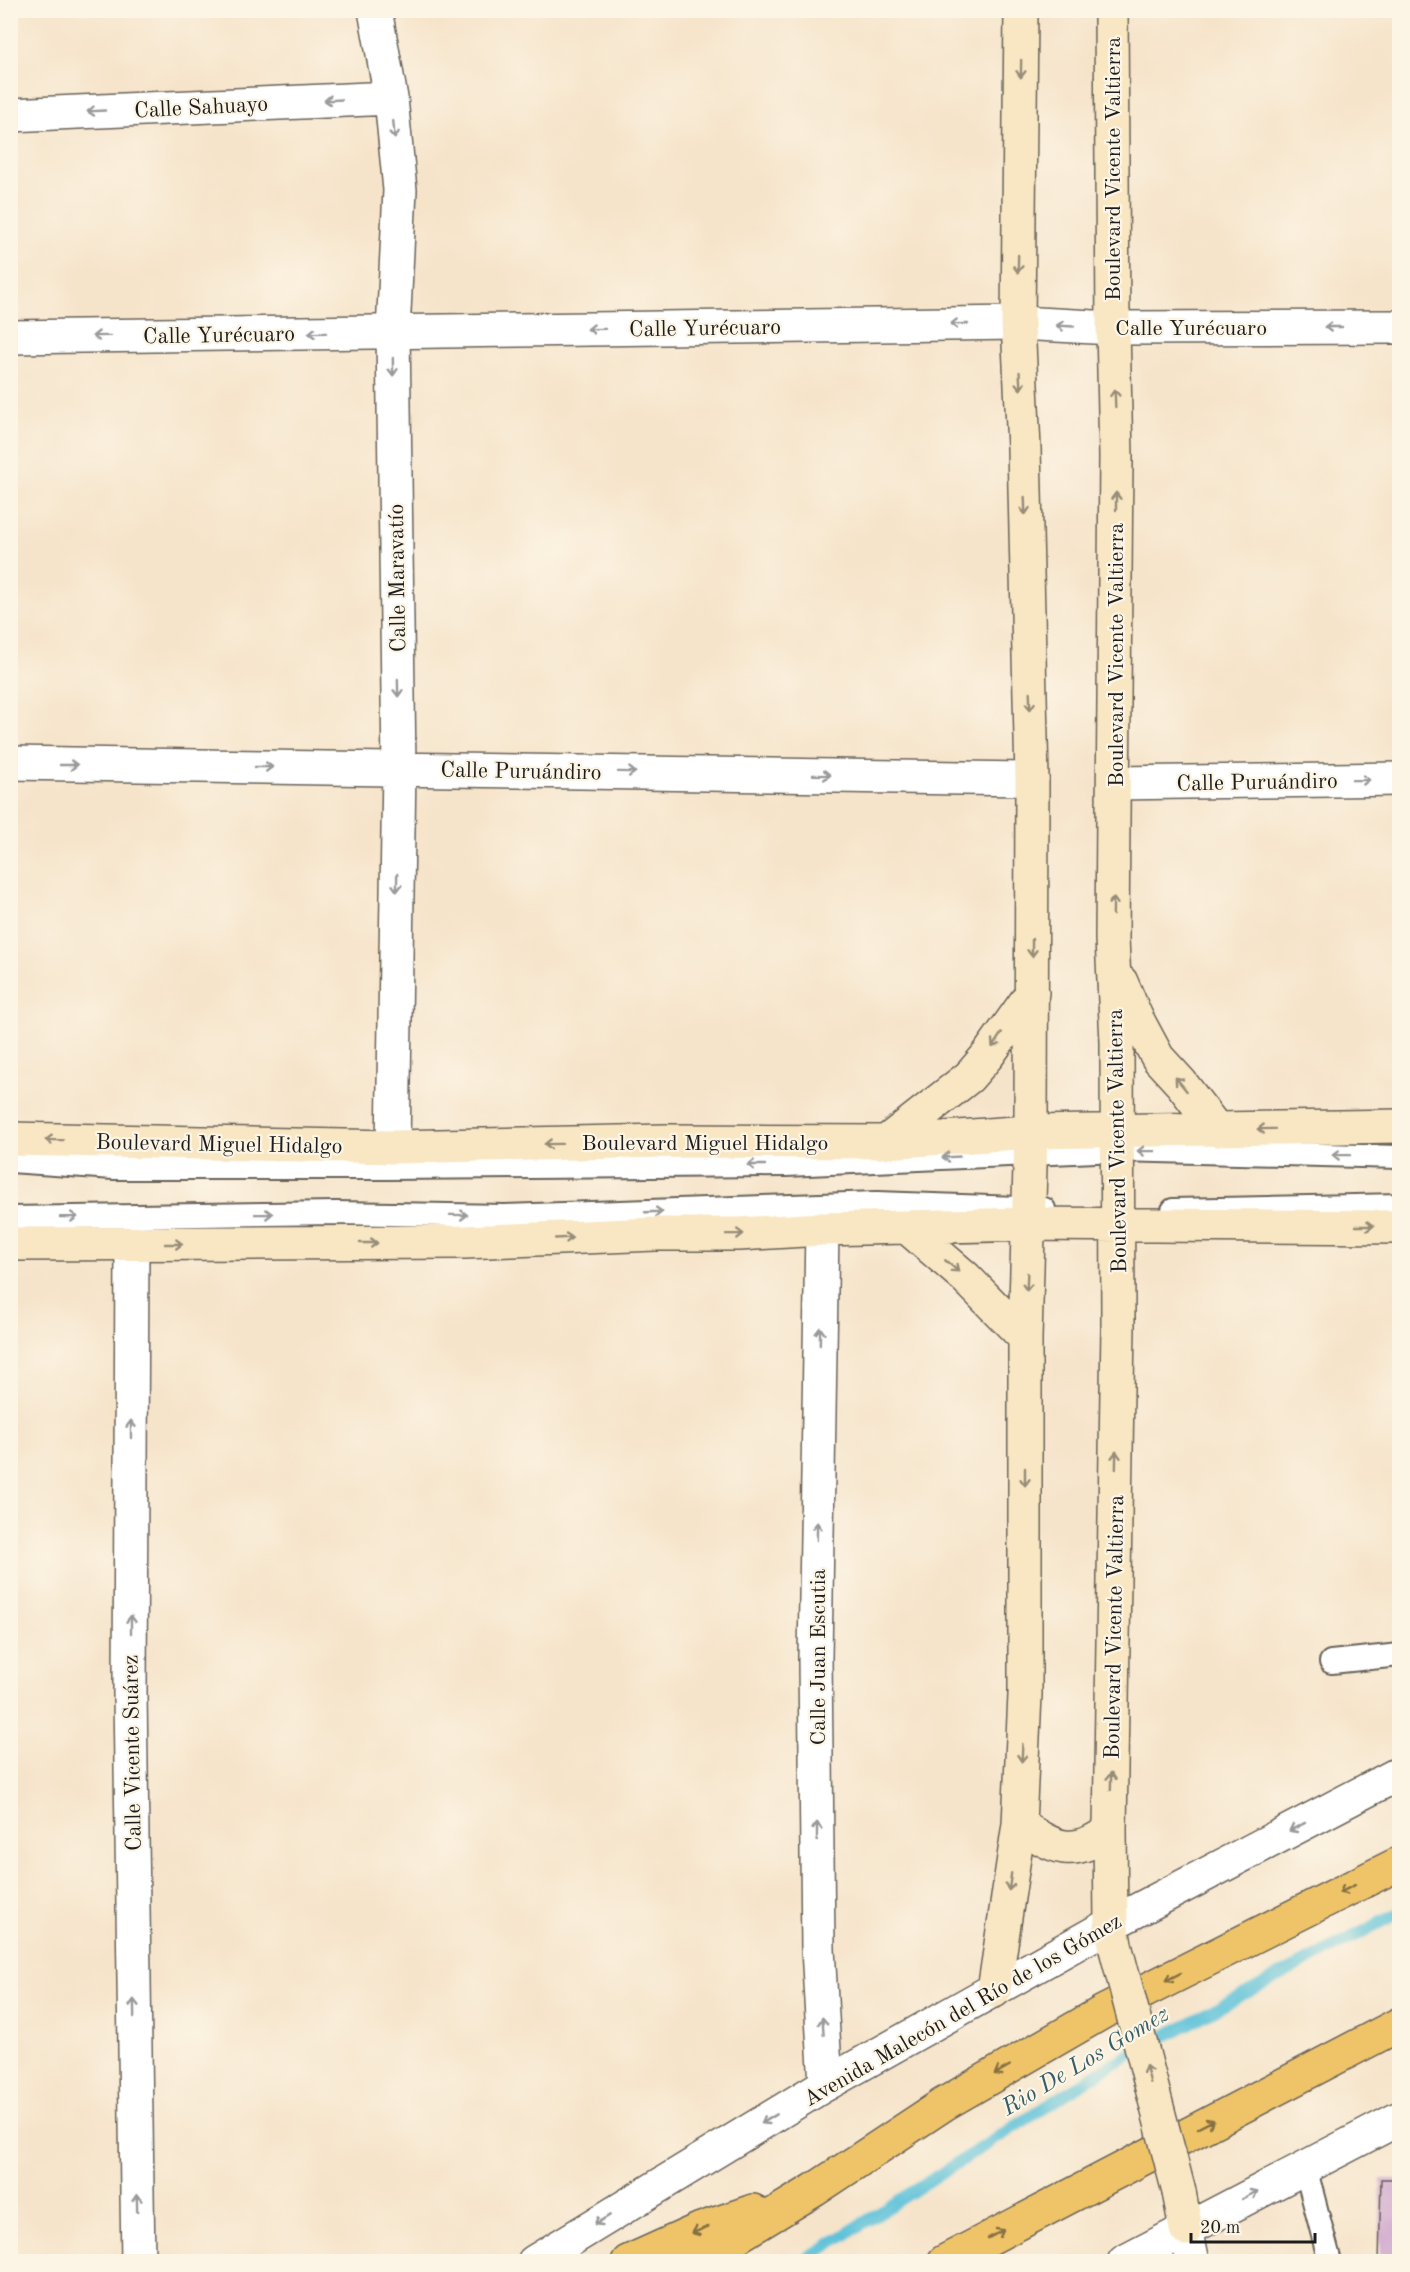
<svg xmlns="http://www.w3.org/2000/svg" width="1410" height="2272" viewBox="0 0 1410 2272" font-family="'Old Standard TT',serif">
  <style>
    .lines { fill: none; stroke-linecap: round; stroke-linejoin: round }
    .stream { stroke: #5bc1d9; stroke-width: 12 }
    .building { fill: #c798ca }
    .service-casing { stroke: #686259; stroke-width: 26 }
    .minor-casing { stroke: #686259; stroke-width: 36 }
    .tertiary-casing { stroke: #686259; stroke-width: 36 }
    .secondary-casing { stroke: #686259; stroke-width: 36 }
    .primary-casing { stroke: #686259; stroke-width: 36 }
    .service { stroke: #fff; stroke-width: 22 }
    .minor { stroke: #fff; stroke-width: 33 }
    .tertiary { stroke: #fff; stroke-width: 33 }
    .secondary { stroke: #f9e7c3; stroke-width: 33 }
    .primary { stroke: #efc469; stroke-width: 33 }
    .secondary-bridge-casing { stroke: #686259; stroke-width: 36; stroke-linecap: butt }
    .secondary-bridge { stroke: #f9e7c3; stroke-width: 33 }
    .oneway { stroke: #968c78 }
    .oneway2 { stroke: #999 }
    .oneway3 { stroke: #867042 }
    .labels { text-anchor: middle; stroke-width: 4.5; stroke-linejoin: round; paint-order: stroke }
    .street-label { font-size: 22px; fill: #1c1c1c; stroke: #fcf5e5 }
    .water-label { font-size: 24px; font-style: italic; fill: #355e68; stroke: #fcf5e5 }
  </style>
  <rect width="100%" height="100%" fill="#fcf5e5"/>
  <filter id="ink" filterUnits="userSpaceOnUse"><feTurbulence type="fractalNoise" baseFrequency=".0167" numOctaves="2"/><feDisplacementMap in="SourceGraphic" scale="12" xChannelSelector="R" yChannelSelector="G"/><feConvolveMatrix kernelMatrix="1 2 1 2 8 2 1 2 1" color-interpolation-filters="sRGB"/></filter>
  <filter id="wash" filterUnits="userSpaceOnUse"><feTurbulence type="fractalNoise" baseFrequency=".008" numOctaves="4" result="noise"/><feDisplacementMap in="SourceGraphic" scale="24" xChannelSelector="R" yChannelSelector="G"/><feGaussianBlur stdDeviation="1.35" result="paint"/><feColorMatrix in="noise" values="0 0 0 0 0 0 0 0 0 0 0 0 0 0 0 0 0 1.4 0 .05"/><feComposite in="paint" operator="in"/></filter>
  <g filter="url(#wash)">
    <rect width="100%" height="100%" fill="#f6e4ca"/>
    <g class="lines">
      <path class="stream" d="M802,2262L1116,2062L1400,1912"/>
    </g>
    <g id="blocks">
      <path class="building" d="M1381,2179H1400V2262H1379Z"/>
    </g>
  </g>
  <g filter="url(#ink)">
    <use href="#blocks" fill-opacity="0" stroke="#686259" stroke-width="1.5"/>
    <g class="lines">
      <g class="service-casing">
        <path id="service" d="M10,1161L114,1168H387L786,1165L1117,1150L1400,1157
          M1173,1210L1400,1205
          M10,1218L336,1213L505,1216L877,1203L1044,1209
          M1331,1662L1400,1655
          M1305,2167L1330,2262"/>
      </g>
      <g class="minor-casing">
        <path id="minor" d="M375,10L391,98L400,190L393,332L399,768L393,1147
          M10,115L391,98
          M10,337L1018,323L1113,328L1400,327
          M10,763L1032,779
          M1114,783L1400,779
          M822,1229L815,1658L818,1949L826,2084
          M132,1244L130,1694L138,2262"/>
      </g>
      <g class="tertiary-casing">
        <path id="tertiary" d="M1186,2229L1193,2262
          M534,2262L826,2084L1111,1924L1400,1773
          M1124,2262L1400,2118"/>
      </g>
      <g class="secondary-casing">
        <path id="secondary" d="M1111,10L1113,328L1116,456L1112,939L1117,1042L1118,1327L1110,1830L1111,1924L1116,1949
          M1121,982L1136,1017L1158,1058L1181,1083L1217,1130
          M10,1139L393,1147L666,1141L886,1142L1031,1132L1400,1126
          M886,1142L969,1077L988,1055L1032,993
          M908,1228L966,1278L1025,1338
          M10,1244L465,1242L655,1234H739L822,1229L1030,1224L1400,1227
          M1019,1824C1054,1848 1073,1859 1110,1830
          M994,1991L1019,1824L1025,1695V1338L1031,1132L1032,779L1024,448L1018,323L1021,10
          M1179,2192L1186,2229"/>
      </g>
      <g class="primary-casing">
        <path id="primary" d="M628,2262L701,2229L753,2211
          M695,2262L814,2190L944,2104L1103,2012L1400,1863
          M944,2262L1400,2024"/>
      </g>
      <use href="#service" class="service"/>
      <use href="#minor" class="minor"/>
      <use href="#tertiary" class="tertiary"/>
      <use href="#secondary" class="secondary"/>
      <use href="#primary" class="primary"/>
      <g class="secondary-bridge-casing">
        <path id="secondary-bridge" d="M1116,1949L1179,2192"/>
      </g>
      <use href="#secondary-bridge" class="secondary-bridge"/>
    </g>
    <defs><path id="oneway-shaft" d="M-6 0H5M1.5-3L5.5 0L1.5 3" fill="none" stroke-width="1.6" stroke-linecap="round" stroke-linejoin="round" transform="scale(1.5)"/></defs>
    <g class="oneway">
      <use href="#oneway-shaft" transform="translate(1021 69) rotate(91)"/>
      <use href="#oneway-shaft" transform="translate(1018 264) rotate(91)"/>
      <use href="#oneway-shaft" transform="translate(1020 381) rotate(87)"/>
      <use href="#oneway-shaft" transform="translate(1115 398) rotate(-92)"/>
      <use href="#oneway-shaft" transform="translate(1116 501) rotate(-90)"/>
      <use href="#oneway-shaft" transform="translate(1025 506) rotate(88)"/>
      <use href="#oneway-shaft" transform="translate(1030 701) rotate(88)"/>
      <use href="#oneway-shaft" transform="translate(1113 906) rotate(-89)"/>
      <use href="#oneway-shaft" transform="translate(1032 948) rotate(90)"/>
      <use href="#oneway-shaft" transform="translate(997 1040) rotate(123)"/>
      <use href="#oneway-shaft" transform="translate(1181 1084) rotate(-129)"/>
      <use href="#oneway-shaft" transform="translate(1266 1129) rotate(179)"/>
      <use href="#oneway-shaft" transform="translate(54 1140) rotate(-179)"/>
      <use href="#oneway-shaft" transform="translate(553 1144) rotate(179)"/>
      <use href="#oneway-shaft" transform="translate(1365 1226)"/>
      <use href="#oneway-shaft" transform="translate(735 1234) rotate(-1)"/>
      <use href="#oneway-shaft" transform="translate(564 1238) rotate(-3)"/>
      <use href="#oneway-shaft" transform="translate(369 1243)"/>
      <use href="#oneway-shaft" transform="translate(174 1244)"/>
      <use href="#oneway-shaft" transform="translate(952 1266) rotate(40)"/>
      <use href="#oneway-shaft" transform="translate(1027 1282) rotate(92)"/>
      <use href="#oneway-shaft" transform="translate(1116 1460) rotate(-89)"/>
      <use href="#oneway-shaft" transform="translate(1025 1477) rotate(90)"/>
      <use href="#oneway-shaft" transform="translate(1022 1753) rotate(93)"/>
      <use href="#oneway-shaft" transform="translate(1111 1781) rotate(-89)"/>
      <use href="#oneway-shaft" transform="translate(1010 1882) rotate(98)"/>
      <use href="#oneway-shaft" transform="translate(1148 2074) rotate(-105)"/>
    </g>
    <g class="oneway2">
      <use href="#oneway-shaft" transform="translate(333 100) rotate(177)"/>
      <use href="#oneway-shaft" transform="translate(96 111) rotate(177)"/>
      <use href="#oneway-shaft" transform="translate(394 130) rotate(85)"/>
      <use href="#oneway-shaft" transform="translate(959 324) rotate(179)"/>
      <use href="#oneway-shaft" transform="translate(1065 326) rotate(-177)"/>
      <use href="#oneway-shaft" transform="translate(1333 327) rotate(180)"/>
      <use href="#oneway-shaft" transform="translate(596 329) rotate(179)"/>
      <use href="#oneway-shaft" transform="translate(317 333) rotate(179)"/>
      <use href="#oneway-shaft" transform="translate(101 336) rotate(179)"/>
      <use href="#oneway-shaft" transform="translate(393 367) rotate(89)"/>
      <use href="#oneway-shaft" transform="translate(398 688) rotate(89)"/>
      <use href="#oneway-shaft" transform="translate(69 765)"/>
      <use href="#oneway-shaft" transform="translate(264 767)"/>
      <use href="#oneway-shaft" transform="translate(627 772) rotate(1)"/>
      <use href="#oneway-shaft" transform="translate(822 775) rotate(1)"/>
      <use href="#oneway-shaft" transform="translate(1361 780) rotate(-1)"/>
      <use href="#oneway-shaft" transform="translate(397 883) rotate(91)"/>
      <use href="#oneway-shaft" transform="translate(1146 1151) rotate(-179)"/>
      <use href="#oneway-shaft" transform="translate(1341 1155) rotate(-179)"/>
      <use href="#oneway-shaft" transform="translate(951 1157) rotate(177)"/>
      <use href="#oneway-shaft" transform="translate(756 1165) rotate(180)"/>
      <use href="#oneway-shaft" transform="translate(654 1212) rotate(-2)"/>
      <use href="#oneway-shaft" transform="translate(264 1214) rotate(-1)"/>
      <use href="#oneway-shaft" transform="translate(459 1215) rotate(1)"/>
      <use href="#oneway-shaft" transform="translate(69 1217) rotate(-1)"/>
      <use href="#oneway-shaft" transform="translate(820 1336) rotate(-89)"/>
      <use href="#oneway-shaft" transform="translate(131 1429) rotate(-90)"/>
      <use href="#oneway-shaft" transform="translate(817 1531) rotate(-89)"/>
      <use href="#oneway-shaft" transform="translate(131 1624) rotate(-90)"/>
      <use href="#oneway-shaft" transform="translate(1297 1827) rotate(153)"/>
      <use href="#oneway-shaft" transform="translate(817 1831) rotate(-90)"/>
      <use href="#oneway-shaft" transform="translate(134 2008) rotate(-91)"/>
      <use href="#oneway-shaft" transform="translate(823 2026) rotate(-94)"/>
      <use href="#oneway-shaft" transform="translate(769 2119) rotate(149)"/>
      <use href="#oneway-shaft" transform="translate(1250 2195) rotate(-28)"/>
      <use href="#oneway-shaft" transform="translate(137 2203) rotate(-91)"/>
      <use href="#oneway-shaft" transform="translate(602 2220) rotate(149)"/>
    </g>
    <g class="oneway3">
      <use href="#oneway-shaft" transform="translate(1347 1889) rotate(153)"/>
      <use href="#oneway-shaft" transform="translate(1173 1977) rotate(153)"/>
      <use href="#oneway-shaft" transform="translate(1002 2070) rotate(150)"/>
      <use href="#oneway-shaft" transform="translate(1206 2124) rotate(-27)"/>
      <use href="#oneway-shaft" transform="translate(700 2230) rotate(158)"/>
      <use href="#oneway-shaft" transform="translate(996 2234) rotate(-28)"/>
    </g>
  </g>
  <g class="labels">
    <g class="street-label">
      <text transform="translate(201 106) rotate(-3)" y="8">Calle Sahuayo</text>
      <text transform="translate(1112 169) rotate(-90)" y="8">Boulevard Vicente Valtierra</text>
      <text transform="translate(705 327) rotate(-1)" y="8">Calle Yurécuaro</text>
      <text x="1191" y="335">Calle Yurécuaro</text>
      <text transform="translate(219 334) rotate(-1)" y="8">Calle Yurécuaro</text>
      <text transform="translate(396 578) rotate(-91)" y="8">Calle Maravatío</text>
      <text transform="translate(1115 655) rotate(-90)" y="8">Boulevard Vicente Valtierra</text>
      <text transform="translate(521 770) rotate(1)" y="8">Calle Puruándiro</text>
      <text transform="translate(1257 781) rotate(-1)" y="8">Calle Puruándiro</text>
      <text transform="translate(1116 1141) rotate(-91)" y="8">Boulevard Vicente Valtierra</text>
      <text x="705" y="1150">Boulevard Miguel Hidalgo</text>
      <text transform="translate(219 1143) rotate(1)" y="8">Boulevard Miguel Hidalgo</text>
      <text transform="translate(1113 1627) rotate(-89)" y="8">Boulevard Vicente Valtierra</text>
      <text transform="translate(817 1657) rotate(-90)" y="8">Calle Juan Escutia</text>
      <text transform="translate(131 1753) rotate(-91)" y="8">Calle Vicente Suárez</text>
      <text transform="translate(962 2009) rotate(-30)" y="8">Avenida Malecón del Río de los Gómez</text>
    </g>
    <g class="water-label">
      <text transform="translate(1085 2060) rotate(-31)" y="8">Rio De Los Gomez</text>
    </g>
  </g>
  <rect width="1410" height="2272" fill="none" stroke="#fcf5e5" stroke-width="36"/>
  <path d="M1191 2233v9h124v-9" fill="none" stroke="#1c1c1c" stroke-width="3"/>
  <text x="1200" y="2233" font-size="18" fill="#1c1c1c" stroke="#fcf5e5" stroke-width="4.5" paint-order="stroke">20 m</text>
</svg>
